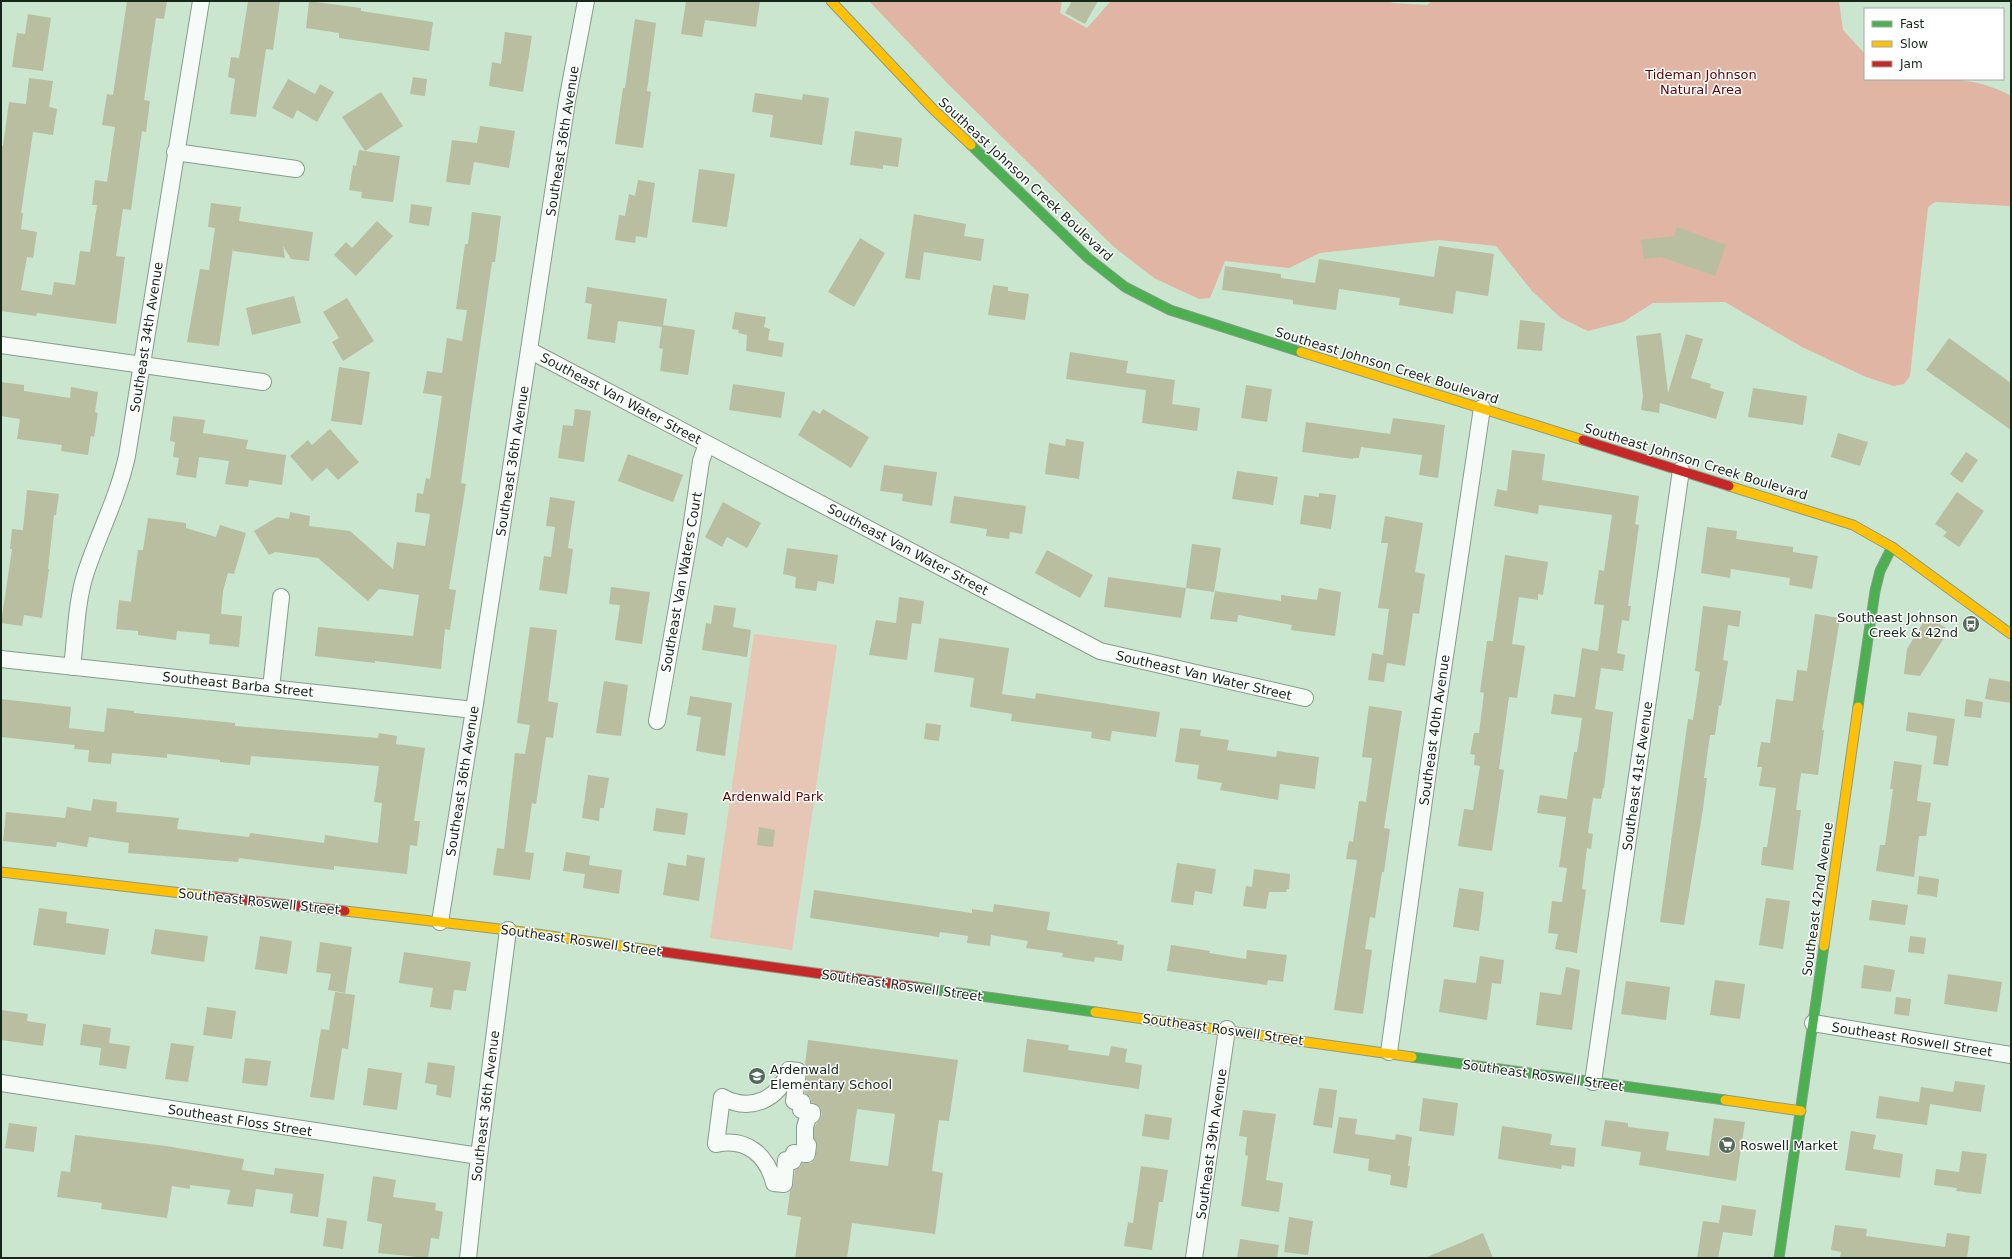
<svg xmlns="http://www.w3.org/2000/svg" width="2012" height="1259" viewBox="0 0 2012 1259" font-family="'DejaVu Sans',sans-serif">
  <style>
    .green { fill: #e6c6b4 }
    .forest { fill: #e0b5a3 }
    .building { fill: #b9bea0; fill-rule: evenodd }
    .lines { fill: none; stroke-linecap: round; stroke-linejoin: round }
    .street-casing { stroke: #879c8a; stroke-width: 18 }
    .fast-casing { stroke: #879c8a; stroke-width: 11 }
    .slow-casing { stroke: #879c8a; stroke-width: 11 }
    .jam-casing { stroke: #879c8a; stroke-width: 11 }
    .street { stroke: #f7fbf8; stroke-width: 16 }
    .fast { stroke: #4caf50; stroke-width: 9 }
    .slow { stroke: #ffc107; stroke-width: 9 }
    .jam { stroke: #c62828; stroke-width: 9 }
    .labels { text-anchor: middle; stroke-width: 3; stroke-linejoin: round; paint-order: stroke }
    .park-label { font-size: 13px; fill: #5c0000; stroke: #fff }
    .street-label { font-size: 13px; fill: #142718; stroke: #fff }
    .poi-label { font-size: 13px; fill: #142718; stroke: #fff; text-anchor: start }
  </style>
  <rect width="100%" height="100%" fill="#cae6ce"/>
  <path class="green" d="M754,634L837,645L792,950L710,938Z"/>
  <path class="forest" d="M869,1H1062L1060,13L1087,28L1111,1H1388L1393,3L1427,5L1432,1H1839L1843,30L1865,54V79C1910,79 1971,72 2011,96V206L1935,202L1928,207L1910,376L1904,384L1894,386L1866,377L1802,347L1725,302L1653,303L1623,322L1588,331L1561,318L1532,291L1496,246L1439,240L1320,253L1289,268L1225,261L1210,298L1199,299L1154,278L1114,247L948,84Z"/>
  <path class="building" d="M127,1H167L164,19L156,18L144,100L150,101L146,132L142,131L131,210L123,209L116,256L125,257L116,324L37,313L36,316L1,311V146H3L9,102L26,104L29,78L53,81L49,107L57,109L53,135L33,132L21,213H23L21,229L37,232L33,258L27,257L21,290L52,295L54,282L75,285L80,251L90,252L97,205H92L95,180L107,182L115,127L102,125L107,94L113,95Z
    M248,1H280L273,50L266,49L256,117L230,114L235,79L228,77L231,57L239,58Z
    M309,1L361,8V11L433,22L429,51L339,38V33L306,28Z
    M686,1H760L756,27L705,20L702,37L681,34Z
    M1072,1H1098L1085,24L1065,13Z
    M28,14L51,18L43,71L12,67L17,33L25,34Z
    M635,19L656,23L647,91L651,92L643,148L615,144L623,88H625Z
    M505,32L532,36L523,92L489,86L492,62L501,64Z
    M413,77L427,79L425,96L410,94Z
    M288,79L315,94L320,84L334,92L317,122L297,110L293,119L272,108Z
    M381,92L403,126L365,151L400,156L393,202L361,198L362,192L349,190L353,165L356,166L359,150L365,151L342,117Z
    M755,93L802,100L803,94L829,98L822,145L770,137L773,115L752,112Z
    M480,126L515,131L509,168L474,162L470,185L446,182L452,140L477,143Z
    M855,131L902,138L898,167L883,165V169L850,165Z
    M699,169L735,174L727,227L692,222Z
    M638,180L655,183L647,238L636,236L635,243L615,240L619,215L625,216L629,194L635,196Z
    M211,203L241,207L239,221L313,232L309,261L291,259L283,246L285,258L233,251V248L219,346L187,342L200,269L209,270L215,228L208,227Z
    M411,204L432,207L429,226L409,223Z
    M472,212L501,216L495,262H492L471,409L461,483L466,484L449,589L456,590L450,630L445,629L441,669L375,661V663L315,656L318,627L413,636L419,595L379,589L368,601L318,558L275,552L269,555L254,531L277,517L289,519L290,512L310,516L309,526L350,531L393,569L397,542L425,546L430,514L415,512L417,493L423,494L426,478L430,479L442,396L423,393L427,371L442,373L447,338L462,341L467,310L456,309L465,244H468Z
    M914,214L966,224L964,236L984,239L981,261L924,252L920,280L905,278Z
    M377,221L393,236L356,276L334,255L346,242L352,248Z
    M1677,227L1726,245L1715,276L1661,257L1644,259L1641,240L1674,236Z
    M860,238L885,253L854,307L828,292Z
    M1439,246L1494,254L1488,296L1456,291L1453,314L1399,305L1400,298L1339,289L1336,310L1293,304V300L1222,290L1225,266L1281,274V278L1315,283L1319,259L1434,277Z
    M993,285L1008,287V291L1029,294L1025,320L988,315Z
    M587,287L667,299L663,325L695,330L688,375L660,371L663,349L659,348L662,327L618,321L615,343L587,339L592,304L585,303Z
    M294,296L301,323L252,335L246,308Z
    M347,298L374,341L343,361L332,342L339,338L323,312Z
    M735,312L766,317L764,327L770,329L768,340L784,343L782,357L746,351L747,335L738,333L739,330L732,329Z
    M1520,320L1545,323L1542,351L1517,349Z
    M1661,333L1668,393L1686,334L1703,339L1691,378L1711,384L1710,388L1724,392L1716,419L1660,403L1659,413L1641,410L1643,396L1636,336Z
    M1949,338L2011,383V430L1926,370Z
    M1070,352L1128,361L1126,373L1175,380L1172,404L1200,408L1197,431L1142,423L1146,390L1066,379Z
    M339,367L370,372L362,425L331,421Z
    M1,382L24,385V391L70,398L71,387L98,392L95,412L98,413L94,437L91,436L88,455L61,451L62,445L17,439L20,419L1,416Z
    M733,384L785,392L781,418L729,410Z
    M1246,385L1272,389L1267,422L1241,418Z
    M1753,388L1807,396L1803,425L1748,417Z
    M575,409L591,411L584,462L558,458L563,425L573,426Z
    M823,409L869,437L851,468L798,435L813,410L820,414Z
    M173,416L205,420L203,433L248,440L246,449L286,455L282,485L249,480L248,487L225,484L229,461L199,457L196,478L176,475L179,458L173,457L175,442L170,441Z
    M1393,418L1445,425L1438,478L1419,475L1422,455L1361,447L1359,458H1353V459L1302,452L1306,422L1390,434Z
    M330,429L359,462L338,480L327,468L312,481L290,456L308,440L312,445Z
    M1838,433L1868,442L1860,466L1831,457Z
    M1066,439L1084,442L1079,479L1045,474L1049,443L1065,446Z
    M1512,450L1545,454L1542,480L1639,496L1635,524L1639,525L1628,606H1631L1629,621L1622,620L1617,653L1625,655L1623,671L1601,668L1595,709L1613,712L1604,788H1603L1601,799L1593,798L1588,833L1593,834L1591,849L1587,848L1582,889L1586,890L1577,953L1555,949L1558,934L1548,933L1552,901L1562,902L1567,868L1559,867L1566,817L1537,813L1540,795L1567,799L1574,752H1577L1582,718L1551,714L1554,694L1575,697L1582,648L1598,651L1604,605L1594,604L1599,570L1604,571L1612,515L1539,505L1538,514L1494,506L1497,489L1507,491Z
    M1966,452L1978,460L1962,483L1950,474Z
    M628,454L683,475L673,502L618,481Z
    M884,465L937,472L932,506L902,501L903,494L880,491Z
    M1237,471L1278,477L1273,505L1232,499Z
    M27,490L59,494L56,515H54L48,569H49L42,618L24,615L22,626L1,623L12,549H10L12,529L23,530Z
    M1957,492L1984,511L1959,547L1943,536L1947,532L1935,524Z
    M1319,493L1336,495L1331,529L1300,524L1304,495L1319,497Z
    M954,496L1026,506L1022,534L1010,532L1009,539L986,536L987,529L950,523Z
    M550,497L575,501L568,548L573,549L567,594L539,590L544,556L551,557L555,527L546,526Z
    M723,502L761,523L747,548L727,537L722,547L705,537Z
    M1385,516L1423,523L1415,572L1425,574L1419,614L1413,613L1405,666L1387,663L1384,682L1368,680L1372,653L1383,655L1389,609L1378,608L1388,543H1381Z
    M148,518L186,523V528L216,537L220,525L246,533L234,574L228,573L223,591L221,614L242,616L239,647L209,644L210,634L177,631L176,640L138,635V631L116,629L119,600L131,602L138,550H143Z
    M1707,527L1737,531L1736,539L1793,547V552L1818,556L1812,589L1789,585L1790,578L1731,569L1730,578L1701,573Z
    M1192,544L1221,548L1214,592L1186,588Z
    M787,548L838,555L834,584L818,581L816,591L795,588L796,577L783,574Z
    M1047,550L1093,575L1080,598L1035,573Z
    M1505,555L1548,562L1543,595L1538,594V600L1519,597L1512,644L1525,646L1517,698L1509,697L1499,769L1504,770L1492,851L1458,846L1464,809L1473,810L1480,766L1474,765L1475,755L1470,754L1474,733H1479L1484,693L1480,692L1487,641H1493Z
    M1108,577L1186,588L1181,618L1104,607Z
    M611,587L650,592L642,644L615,640L620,605L609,604Z
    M1319,588L1341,592L1335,636L1291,630L1292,625L1238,615L1237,622L1210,619L1215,591L1281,601V595L1317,600Z
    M899,597L924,601L921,624L912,623L907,660L869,655L876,620L896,623Z
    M714,605L736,608L733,627L751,630L747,657L702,650L706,623L711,624Z
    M1703,606L1741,611L1739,627L1728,625L1723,660L1728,661L1721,706L1719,705L1715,735H1710L1704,778H1707L1703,809L1684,925L1660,922L1688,719L1693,720L1700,672L1695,671Z
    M1815,614L1840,618L1822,730H1824L1818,775L1801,773L1796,810H1801L1793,870L1761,865L1763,847H1767L1776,788L1759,786L1762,767H1757L1761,742L1770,743L1776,699L1793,701L1797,670L1807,671Z
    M1927,616L1949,630L1920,676L1904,674L1907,649Z
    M530,627L557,630L548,701L558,703L553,738L546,737L536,804L532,803L525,852L534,853L530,880L493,875L497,848L504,849L515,753L525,754L530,725L517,723Z
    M939,638L1009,648L1002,694L1035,699L1036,693L1160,712L1156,737L1112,731L1110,741L1091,738L1092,732L1011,721L1012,714L970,707L974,678L934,672Z
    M1989,678L2011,682V703L1985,699Z
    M604,681L628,685L621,736L596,733Z
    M690,696L732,703L725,756L696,751L701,717L687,715Z
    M1,699L71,707L69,728L104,732L107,708L134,711V713L235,723V726L378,738L379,733L397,736L396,744L425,748L414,821H420L417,846L410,845L407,874L334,866V870L239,858L238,862L128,853L129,843L89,837L87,847L57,842L56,847L3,841L6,812L65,818L67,807L91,811L93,799L117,802L116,812L179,818L177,829L249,837L250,833L324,843L325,835L378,843L382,803L374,802L379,766L251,756L250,765L220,762V760L167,754V758L112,753L111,764L88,762L89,750L74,749L75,745L1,737Z
    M1966,699L1983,702L1981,718L1964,716Z
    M1369,706L1402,711L1384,828L1390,829L1384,872H1382L1375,918L1370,917L1365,949L1372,950L1363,1014L1334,1010L1357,860L1346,859L1349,841L1353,842L1359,801L1366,802L1372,758L1362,757Z
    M1908,712L1955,719L1948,766L1933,764L1937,736L1906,731Z
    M926,723L941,725L939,741L924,739Z
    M1180,728L1201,730L1200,736L1229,740L1227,750L1276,757L1277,751L1319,757L1315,789L1280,784L1278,800L1220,790L1222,783L1197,779L1199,765L1175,762Z
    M1894,761L1922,765L1917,801L1931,803L1926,836H1919L1914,877L1876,871L1880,845H1885L1893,789H1890Z
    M588,775L609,778L604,808H600L599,821L582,818Z
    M656,808L688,813L685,835L653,831Z
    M759,827L775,830L773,847L757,845Z
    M566,852L590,856L589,865L622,870L619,894L583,888L585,874L563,871Z
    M687,855L705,858L699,901L663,895L668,863L686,866Z
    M1177,863L1216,869L1212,894L1195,891L1193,905L1171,902Z
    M1254,869L1290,874L1289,889H1287L1286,892H1269L1266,909L1243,906L1246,886L1252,887Z
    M1919,876L1939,879L1937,897L1917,894Z
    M1459,888L1484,892L1479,931L1453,927Z
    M814,890L972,913V909L993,912L994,904L1050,912L1047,930L1118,941L1117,944L1124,945L1122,961L1095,957L1094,962L1062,957L1063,953L1026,948L1028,941L991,935L990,946L967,943L968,936L940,932L939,937L810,918Z
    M1766,898L1790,901L1783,949L1759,945Z
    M1872,900L1908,905L1905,925L1869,920Z
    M39,908L67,912L66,923L109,929L105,955L33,945Z
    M155,929L208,936L204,962L151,954Z
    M260,936L292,941L287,974L255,969Z
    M1910,936L1926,938L1924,954L1908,952Z
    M320,942L352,947L345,993L328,990L331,974L316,972Z
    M1171,945L1210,951L1209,953L1246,959L1247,950L1287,955L1283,982L1268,980L1267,985L1167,971Z
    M404,952L471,962L466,991L454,990L451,1010L430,1007L433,988L399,983Z
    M1480,956L1504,960L1501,984L1492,983L1487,1020L1439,1012L1444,979L1476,983Z
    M1864,965L1895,970L1891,992L1861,988Z
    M1566,967L1580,970L1572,1030L1536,1025L1540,992L1561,995Z
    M1948,974L2002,982L1997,1012L1944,1004Z
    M1715,980L1745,984L1740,1019L1710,1015Z
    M1626,981L1670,987L1666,1020L1621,1014Z
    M335,992L355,995L348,1049L342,1048L334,1100L310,1097L321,1029L329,1030Z
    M1896,997L1911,999L1909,1016L1894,1014Z
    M207,1007L236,1011L232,1039L203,1035Z
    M1,1010L28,1014L27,1021L46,1024L43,1046L1,1040Z
    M83,1024L111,1028L109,1043L130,1046L126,1069L99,1065L101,1048L80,1045Z
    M1027,1039L1069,1045L1068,1050L1109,1056L1111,1046L1127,1049L1125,1062L1142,1065L1139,1089L1023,1072Z
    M808,1040L958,1060L949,1121L939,1120L932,1171L943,1173L935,1234L852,1223L847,1258H795L801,1217L787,1215L790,1191L793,1185L795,1170L800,1167L802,1163H811L815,1159L817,1146L814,1138V1128L822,1115L820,1107L811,1102V1098L805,1093L807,1072L805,1065ZM857,1109L895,1114L888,1166L850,1161Z
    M171,1043L194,1046L188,1082L165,1079Z
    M245,1058L271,1061L267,1086L242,1083Z
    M428,1062L455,1066L451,1098L436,1095L437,1085L425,1083Z
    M368,1068L402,1073L397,1110L363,1105Z
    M1955,1081L1985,1085L1981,1112L1930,1104L1927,1125L1876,1118L1879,1096L1919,1102L1921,1087L1953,1092Z
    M1319,1088L1337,1090L1332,1128L1313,1125Z
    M1423,1098L1458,1103L1454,1136L1419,1131Z
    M1243,1110L1276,1114L1266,1180L1283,1183L1279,1212L1241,1206L1248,1156L1245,1155L1247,1137L1239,1136Z
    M1145,1114L1172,1118L1169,1140L1142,1136Z
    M1339,1117L1357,1119L1355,1134L1395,1140L1396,1134L1412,1137L1408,1166H1410L1407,1188L1390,1185L1391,1175L1368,1171L1369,1159L1333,1153Z
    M1714,1118L1745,1122L1736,1181L1639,1165L1641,1152L1601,1146L1605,1120L1628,1123V1127L1669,1132L1666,1150L1709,1156Z
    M9,1123L37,1127L34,1152L5,1148Z
    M1502,1126L1552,1134L1550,1145L1576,1148L1574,1167L1562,1165L1561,1169L1498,1159Z
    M1851,1131L1876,1135L1873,1149L1903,1154L1900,1178L1845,1170Z
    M75,1135L166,1146L244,1159L242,1170L274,1175L275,1168L324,1174L318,1217L290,1213L293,1194L256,1189L253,1207L227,1204L230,1190L190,1185V1189L172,1186L167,1218L101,1209L102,1203L57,1197L61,1171L70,1172Z
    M1962,1151L1987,1154L1981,1194L1956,1191L1957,1188L1934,1185L1936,1169L1959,1172Z
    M1141,1166L1168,1170L1163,1202H1159L1152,1250L1124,1246L1128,1222L1133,1223Z
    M373,1176L396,1180L393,1197L436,1203L435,1210L443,1212L439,1239L431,1238L428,1258L378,1253L382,1224L367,1221Z
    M1722,1205L1756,1210L1752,1236L1723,1232L1718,1258H1697L1703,1221L1719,1223Z
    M1289,1217L1313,1221L1308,1255L1284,1252Z
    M327,1218L347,1221L343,1249L323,1246Z
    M1835,1225L1867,1229L1866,1236L1945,1247L1947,1233L1970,1236L1967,1258H1840L1841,1252L1831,1250Z
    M1483,1233L1493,1258H1425Z
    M1240,1239L1279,1245L1277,1258H1237Z"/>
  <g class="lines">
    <g class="street-casing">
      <path id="street" d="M175,152L296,169
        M1,345L263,382
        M529,350L1100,651L1305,698
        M1,659L474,710
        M72,667C76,636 76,602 86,572C99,533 118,497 127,456L201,1
        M271,688L281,597
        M657,721L691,529L701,461L707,444
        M440,922L474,710L567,101L586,1
        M1813,1023L2011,1055
        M1389,1052L1431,750L1482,408
        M789,1070L798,1071L794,1101L802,1102L801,1110L812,1112V1115L809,1114L805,1127V1144L808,1145L807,1154L794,1153L793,1161L786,1160L784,1184L774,1183C767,1155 746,1137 716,1144L722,1097C751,1113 779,1099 789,1070Z
        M1593,1082L1681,470
        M1,1083L479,1156
        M468,1258L479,1156L508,930
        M1194,1258L1227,1029"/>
    </g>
    <g class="fast-casing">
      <path id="fast" d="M971,145L1088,258L1125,287L1170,310L1301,352
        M1858,707L1875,591L1880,571L1892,547
        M916,987L1095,1012
        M1412,1057L1725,1100
        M1779,1258L1824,946"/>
    </g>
    <g class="slow-casing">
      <path id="slow" d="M831,1L932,108L971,145
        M1301,352L1583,440
        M1729,486L1853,525L1892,547L2011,634
        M1,872L216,897
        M345,911L508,930L657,951
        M1824,946L1858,707
        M1095,1012L1412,1057
        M1725,1100L1801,1111"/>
    </g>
    <g class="jam-casing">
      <path id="jam" d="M1583,440L1729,486
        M216,897L345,911
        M657,951L916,987"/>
    </g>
    <use href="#street" class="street"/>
    <use href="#fast" class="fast"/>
    <use href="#slow" class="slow"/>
    <use href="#jam" class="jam"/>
  </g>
  <defs>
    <g id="bus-disc" transform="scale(0.9)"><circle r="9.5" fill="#546a58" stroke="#fff"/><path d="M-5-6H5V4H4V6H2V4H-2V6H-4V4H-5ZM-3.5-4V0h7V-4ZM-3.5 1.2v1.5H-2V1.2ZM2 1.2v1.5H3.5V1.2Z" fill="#fff"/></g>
    <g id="school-disc" transform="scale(0.9)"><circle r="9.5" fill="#546a58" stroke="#fff"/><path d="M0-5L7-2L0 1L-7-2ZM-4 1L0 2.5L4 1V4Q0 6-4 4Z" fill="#fff"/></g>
    <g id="supermarket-disc" transform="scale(0.9)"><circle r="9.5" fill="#546a58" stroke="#fff"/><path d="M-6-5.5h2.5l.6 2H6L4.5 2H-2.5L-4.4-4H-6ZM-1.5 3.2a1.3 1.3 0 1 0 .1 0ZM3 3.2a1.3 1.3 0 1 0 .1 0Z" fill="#fff"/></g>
  </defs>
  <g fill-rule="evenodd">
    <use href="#bus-disc" x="1971" y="624"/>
    <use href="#school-disc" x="757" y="1076"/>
    <use href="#supermarket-disc" x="1727" y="1145"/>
  </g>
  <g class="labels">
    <g class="park-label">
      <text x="1701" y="79">Tideman Johnson<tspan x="1701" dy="15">Natural Area</tspan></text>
      <text x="773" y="801">Ardenwald Park</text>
    </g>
    <g class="street-label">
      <text transform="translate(562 141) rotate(-81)" y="5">Southeast 36th Avenue</text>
      <text transform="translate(1026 179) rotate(43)" y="5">Southeast Johnson Creek Boulevard</text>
      <text transform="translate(146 337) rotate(-81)" y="5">Southeast 34th Avenue</text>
      <text transform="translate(1387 365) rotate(17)" y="5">Southeast Johnson Creek Boulevard</text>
      <text transform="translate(621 398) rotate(28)" y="5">Southeast Van Water Street</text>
      <text transform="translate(512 461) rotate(-81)" y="5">Southeast 36th Avenue</text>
      <text transform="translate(1696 461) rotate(17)" y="5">Southeast Johnson Creek Boulevard</text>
      <text transform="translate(908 549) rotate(28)" y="5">Southeast Van Water Street</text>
      <text transform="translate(681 582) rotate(-80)" y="5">Southeast Van Waters Court</text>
      <text transform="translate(1204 675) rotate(13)" y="5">Southeast Van Water Street</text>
      <text transform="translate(238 684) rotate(6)" y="5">Southeast Barba Street</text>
      <text transform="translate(1434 730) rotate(-82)" y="5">Southeast 40th Avenue</text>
      <text transform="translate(1637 776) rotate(-82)" y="5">Southeast 41st Avenue</text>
      <text transform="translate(462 781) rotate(-81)" y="5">Southeast 36th Avenue</text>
      <text transform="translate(1817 899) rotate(-82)" y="5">Southeast 42nd Avenue</text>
      <text transform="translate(259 901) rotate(6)" y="5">Southeast Roswell Street</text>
      <text transform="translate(581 940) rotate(8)" y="5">Southeast Roswell Street</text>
      <text transform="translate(902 985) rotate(8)" y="5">Southeast Roswell Street</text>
      <text transform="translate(1223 1029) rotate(8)" y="5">Southeast Roswell Street</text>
      <text transform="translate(1912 1039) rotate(9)" y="5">Southeast Roswell Street</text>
      <text transform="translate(1543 1075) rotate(8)" y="5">Southeast Roswell Street</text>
      <text transform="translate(485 1106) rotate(-83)" y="5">Southeast 36th Avenue</text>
      <text transform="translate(240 1120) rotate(9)" y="5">Southeast Floss Street</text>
      <text transform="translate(1211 1144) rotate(-82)" y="5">Southeast 39th Avenue</text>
    </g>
    <g class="poi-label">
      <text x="1958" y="622" text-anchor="end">Southeast Johnson<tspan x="1958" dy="15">Creek &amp; 42nd</tspan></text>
      <text x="770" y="1074">Ardenwald<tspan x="770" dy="15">Elementary School</tspan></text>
      <text x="1740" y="1150">Roswell Market</text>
    </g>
  </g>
  <rect width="2012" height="1259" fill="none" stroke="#142718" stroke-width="4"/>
  <rect x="1864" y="8" width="140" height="72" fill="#ffffff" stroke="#a1a9a3"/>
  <rect x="1872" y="21" width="20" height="6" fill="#4caf50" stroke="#a1a9a3"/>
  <text x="1900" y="28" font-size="12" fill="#142718">Fast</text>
  <rect x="1872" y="41" width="20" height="6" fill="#ffc107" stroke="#a1a9a3"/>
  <text x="1900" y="48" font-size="12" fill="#142718">Slow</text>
  <rect x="1872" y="61" width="20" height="6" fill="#c62828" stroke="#a1a9a3"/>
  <text x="1900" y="68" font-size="12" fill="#142718">Jam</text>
</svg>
